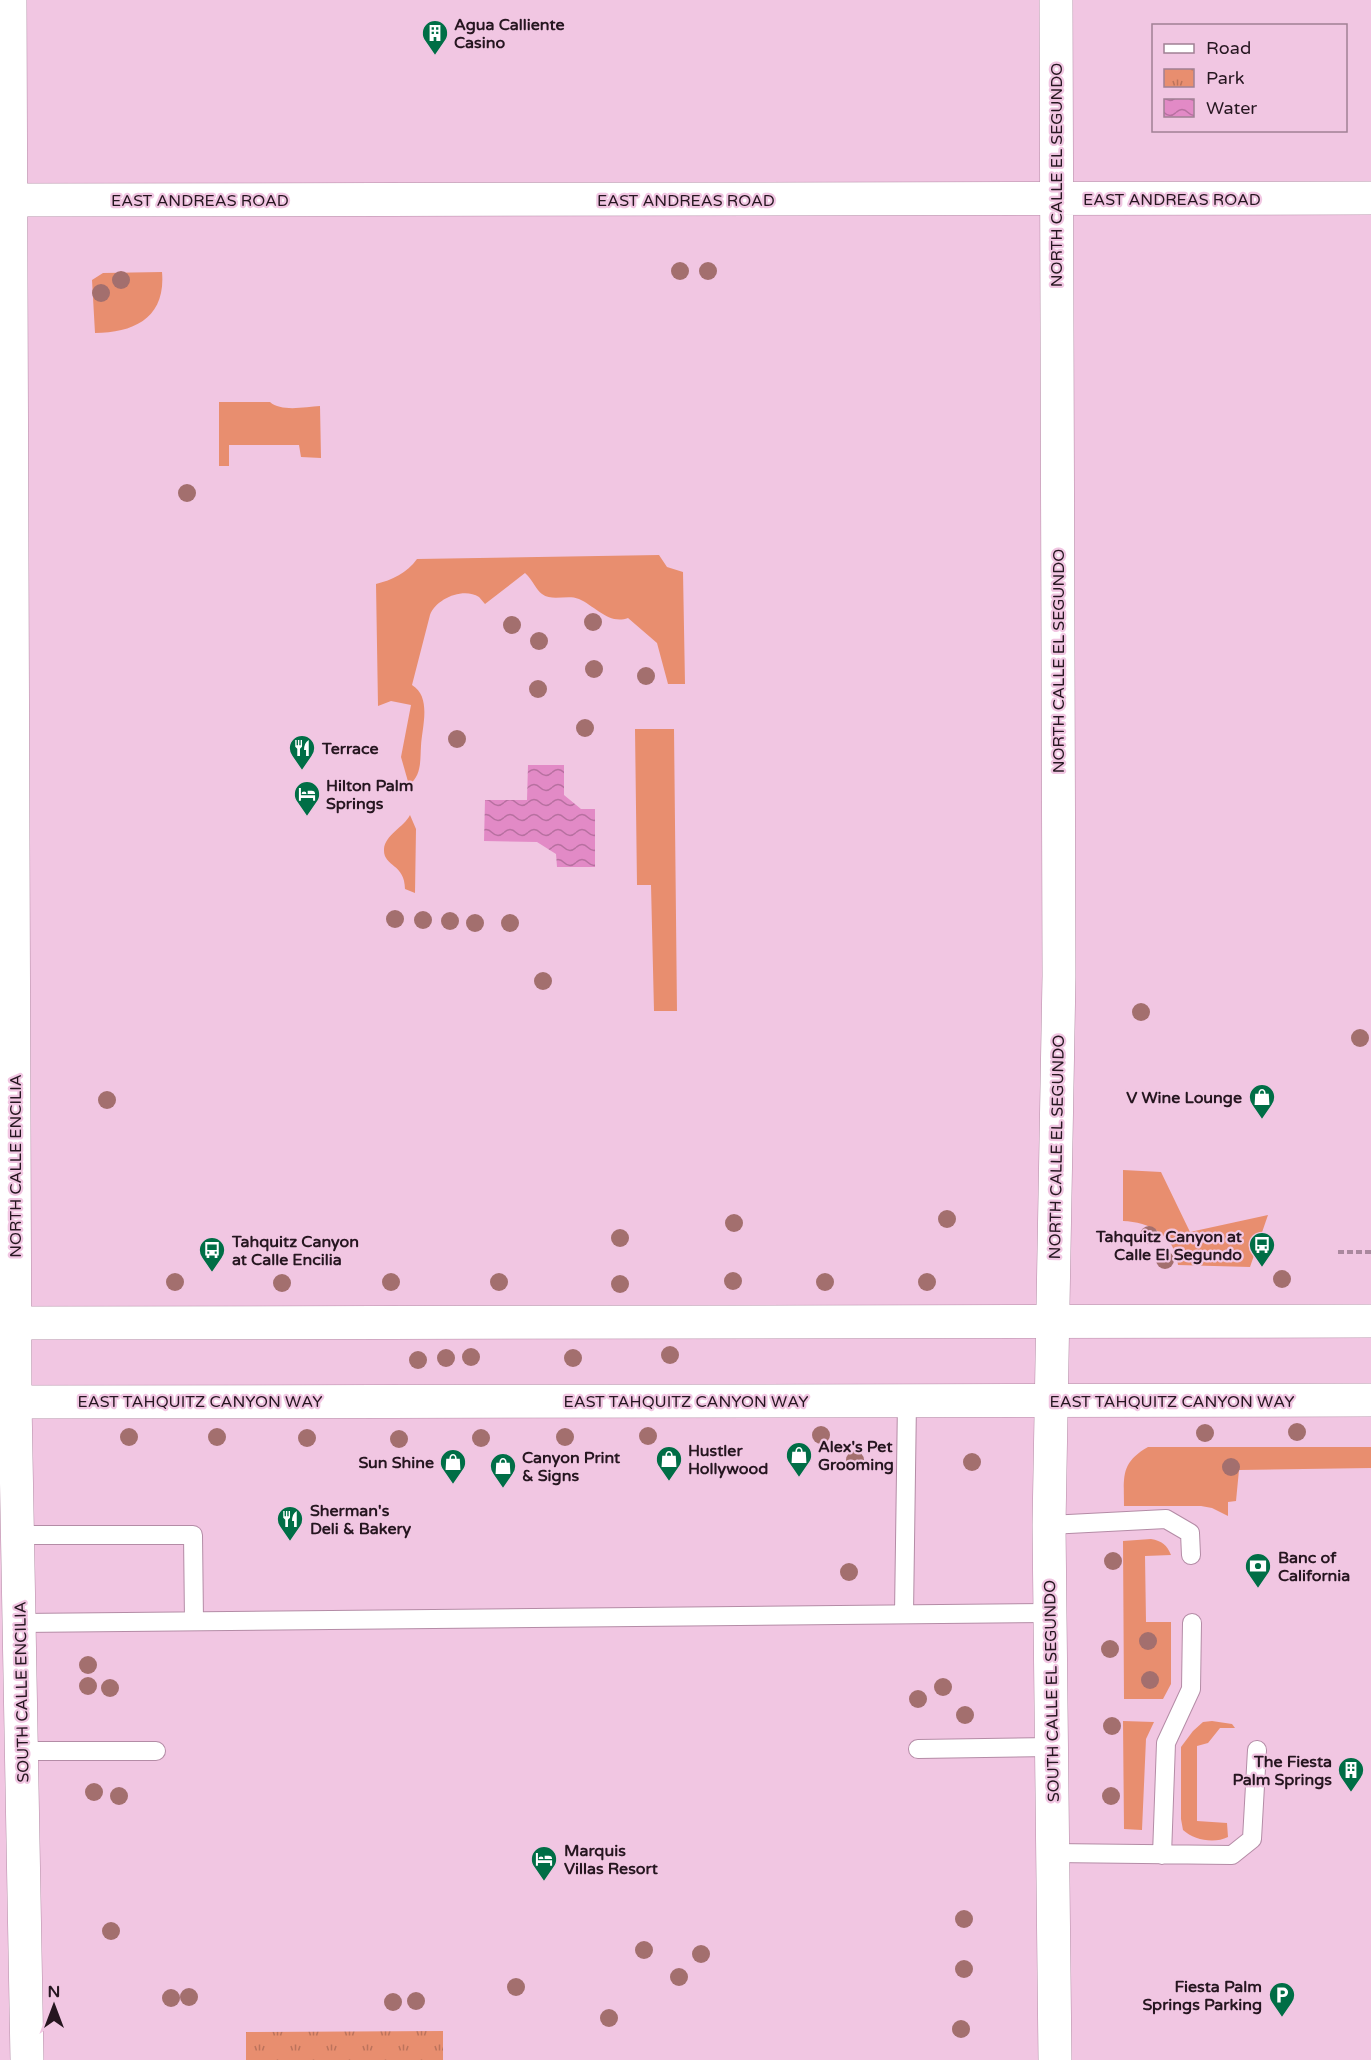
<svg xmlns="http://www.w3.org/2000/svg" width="1371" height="2060" viewBox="0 0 1371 2060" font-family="'Varela Round',sans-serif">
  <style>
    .grass { fill: #e88e6f }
    .park { fill: url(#park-tufts) }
    .water { fill: url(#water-waves) }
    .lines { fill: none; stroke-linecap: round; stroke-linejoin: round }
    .service-casing { stroke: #b48ca6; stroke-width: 20 }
    .minor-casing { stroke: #b48ca6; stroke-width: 34 }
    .secondary-casing { stroke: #b48ca6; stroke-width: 34 }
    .path { stroke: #aa889e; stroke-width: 4; stroke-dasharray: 6 3; stroke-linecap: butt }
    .service { stroke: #fff; stroke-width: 18 }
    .minor { stroke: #fff; stroke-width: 33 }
    .secondary { stroke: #fff; stroke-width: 33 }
    .tree { fill: #a36f6e }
    .labels { text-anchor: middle; stroke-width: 4.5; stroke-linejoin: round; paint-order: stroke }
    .poi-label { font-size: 16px; font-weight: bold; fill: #261620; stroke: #f1c6e2; text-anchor: start }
    .street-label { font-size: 16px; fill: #261620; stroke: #f1c6e2 }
  </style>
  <defs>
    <pattern id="park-tufts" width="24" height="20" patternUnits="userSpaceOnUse" patternTransform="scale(1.5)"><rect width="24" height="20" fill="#e88e6f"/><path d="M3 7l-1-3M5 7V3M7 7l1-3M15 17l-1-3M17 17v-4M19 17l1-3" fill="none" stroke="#bc735b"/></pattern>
    <pattern id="water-waves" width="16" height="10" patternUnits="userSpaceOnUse" patternTransform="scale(1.5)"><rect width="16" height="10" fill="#e28ac6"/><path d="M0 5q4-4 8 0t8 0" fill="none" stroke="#b770a0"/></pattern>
  </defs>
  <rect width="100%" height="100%" fill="#f1c6e2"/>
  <path class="grass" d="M162,272C166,317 135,333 95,333L92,280L103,273Z
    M219,402H270C281,412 305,407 320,406L321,458L301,457L299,445H229V466H219Z
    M659,555L667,567L683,572L685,684H668L657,643L628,618C609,625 595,606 579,599C567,594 553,602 542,594C536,590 533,580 525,573L485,604C483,602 481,599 479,597C463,587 436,599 430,615L412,685C432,697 422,727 421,746C420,760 422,775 409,785L401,757L411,705L391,701L378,706L376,584C392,580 407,573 417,559Z
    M635,729H674L677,1011H654L651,885H637Z
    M410,815L416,829L415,893L405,889C405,863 383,867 384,849C385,835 404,827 410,815Z
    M1123,1170L1161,1172L1190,1232L1268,1215L1250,1267L1178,1265C1175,1235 1149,1222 1123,1221Z
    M1148,1447H1371V1468L1239,1470L1236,1501L1228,1502V1516L1212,1508L1201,1506H1124C1124,1477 1120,1463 1148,1447Z
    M1151,1539C1162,1541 1167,1545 1171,1555L1145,1556L1146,1622H1171V1684L1163,1699H1124L1123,1541Z
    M1123,1721L1154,1722L1146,1739L1142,1830L1124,1829Z
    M1212,1721L1232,1724L1235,1728H1220L1208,1743L1197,1746V1821L1227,1823L1228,1837C1214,1844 1194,1840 1183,1830L1181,1819V1747L1193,1731L1203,1722Z"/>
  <path class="park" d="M443,2031V2060H246V2032Z"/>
  <path class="water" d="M528,765H564V795L581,809H595V867H557L556,854L537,842L484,841L485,800H527Z"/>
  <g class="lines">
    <g class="service-casing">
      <path id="service" d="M1049,1525L1166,1519L1190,1533L1191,1555
        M18,1535H193L194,1621
        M904,1614L907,1401
        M20,1623L1049,1613
        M918,1749L1051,1747
        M23,1751H156
        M1052,1853L1232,1855L1252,1839L1257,1750
        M1162,1855L1166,1743L1191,1689L1192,1623"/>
    </g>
    <g class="minor-casing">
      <path id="minor" d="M10,0L15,1401L27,2060
        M0,200L1371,198
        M1055,2060L1049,1525L1059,976L1056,0"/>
    </g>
    <g class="secondary-casing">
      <path id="secondary" d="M0,1323L1371,1321
        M0,1402L1371,1400"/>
    </g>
    <path class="path" d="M1338,1252H1371"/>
    <use href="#service" class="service"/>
    <use href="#minor" class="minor"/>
    <use href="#secondary" class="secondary"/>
  </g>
  <g class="tree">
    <circle cx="680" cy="271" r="9"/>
    <circle cx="708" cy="271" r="9"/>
    <circle cx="121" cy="280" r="9"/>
    <circle cx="101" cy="293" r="9"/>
    <circle cx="187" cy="493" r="9"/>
    <circle cx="593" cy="622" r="9"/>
    <circle cx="512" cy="625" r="9"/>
    <circle cx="539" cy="641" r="9"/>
    <circle cx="594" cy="669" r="9"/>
    <circle cx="646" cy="676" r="9"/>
    <circle cx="538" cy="689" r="9"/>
    <circle cx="585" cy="728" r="9"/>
    <circle cx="457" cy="739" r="9"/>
    <circle cx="395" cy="919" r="9"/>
    <circle cx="423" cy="920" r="9"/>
    <circle cx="450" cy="921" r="9"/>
    <circle cx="475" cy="923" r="9"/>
    <circle cx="510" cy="923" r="9"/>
    <circle cx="543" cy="981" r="9"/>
    <circle cx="1141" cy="1012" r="9"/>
    <circle cx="1360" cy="1038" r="9"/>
    <circle cx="107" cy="1100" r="9"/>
    <circle cx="947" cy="1219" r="9"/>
    <circle cx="734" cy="1223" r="9"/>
    <circle cx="1149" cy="1235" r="9"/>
    <circle cx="620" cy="1238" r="9"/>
    <circle cx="1165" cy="1260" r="9"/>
    <circle cx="1282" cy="1279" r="9"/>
    <circle cx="733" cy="1281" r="9"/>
    <circle cx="175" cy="1282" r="9"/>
    <circle cx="391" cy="1282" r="9"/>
    <circle cx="499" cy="1282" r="9"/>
    <circle cx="825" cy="1282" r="9"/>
    <circle cx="927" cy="1282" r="9"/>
    <circle cx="282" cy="1283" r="9"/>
    <circle cx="620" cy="1284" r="9"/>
    <circle cx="670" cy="1355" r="9"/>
    <circle cx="471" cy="1357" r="9"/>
    <circle cx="446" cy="1358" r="9"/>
    <circle cx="573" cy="1358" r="9"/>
    <circle cx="418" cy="1360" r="9"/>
    <circle cx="1297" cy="1432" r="9"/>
    <circle cx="1205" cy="1433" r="9"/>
    <circle cx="821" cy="1435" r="9"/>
    <circle cx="648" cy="1436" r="9"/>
    <circle cx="129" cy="1437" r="9"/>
    <circle cx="217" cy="1437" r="9"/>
    <circle cx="565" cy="1437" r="9"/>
    <circle cx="307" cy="1438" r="9"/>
    <circle cx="481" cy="1438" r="9"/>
    <circle cx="399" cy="1439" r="9"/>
    <circle cx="855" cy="1460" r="9"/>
    <circle cx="972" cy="1462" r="9"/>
    <circle cx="1231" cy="1467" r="9"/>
    <circle cx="1113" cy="1561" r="9"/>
    <circle cx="849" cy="1572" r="9"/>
    <circle cx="1148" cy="1641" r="9"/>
    <circle cx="1110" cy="1649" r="9"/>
    <circle cx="88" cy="1665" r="9"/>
    <circle cx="1150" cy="1680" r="9"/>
    <circle cx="88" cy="1686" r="9"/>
    <circle cx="943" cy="1687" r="9"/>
    <circle cx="110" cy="1688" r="9"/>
    <circle cx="918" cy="1699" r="9"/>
    <circle cx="965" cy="1715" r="9"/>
    <circle cx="1112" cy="1726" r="9"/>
    <circle cx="94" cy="1792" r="9"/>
    <circle cx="119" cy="1796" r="9"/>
    <circle cx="1111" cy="1796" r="9"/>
    <circle cx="964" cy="1919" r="9"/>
    <circle cx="111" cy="1931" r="9"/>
    <circle cx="644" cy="1950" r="9"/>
    <circle cx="701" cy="1954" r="9"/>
    <circle cx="964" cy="1969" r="9"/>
    <circle cx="679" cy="1977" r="9"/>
    <circle cx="516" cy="1987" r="9"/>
    <circle cx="189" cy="1997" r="9"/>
    <circle cx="171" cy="1998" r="9"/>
    <circle cx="416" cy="2001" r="9"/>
    <circle cx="393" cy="2002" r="9"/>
    <circle cx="609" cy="2018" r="9"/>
    <circle cx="961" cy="2029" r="9"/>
  </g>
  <defs>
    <g id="building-pin" transform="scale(1.35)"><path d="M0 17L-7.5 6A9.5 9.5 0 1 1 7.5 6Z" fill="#006e46" stroke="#f1c6e2"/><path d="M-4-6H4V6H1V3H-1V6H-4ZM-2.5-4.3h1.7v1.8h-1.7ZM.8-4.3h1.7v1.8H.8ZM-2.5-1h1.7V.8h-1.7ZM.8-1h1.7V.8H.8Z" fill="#fff"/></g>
    <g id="restaurant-pin" transform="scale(1.35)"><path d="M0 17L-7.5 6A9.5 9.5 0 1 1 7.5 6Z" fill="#006e46" stroke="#f1c6e2"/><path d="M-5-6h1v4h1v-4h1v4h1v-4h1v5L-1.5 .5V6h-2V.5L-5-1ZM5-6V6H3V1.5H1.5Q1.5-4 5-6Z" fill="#fff"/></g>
    <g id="hotel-pin" transform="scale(1.35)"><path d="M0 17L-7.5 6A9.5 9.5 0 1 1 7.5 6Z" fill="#006e46" stroke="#f1c6e2"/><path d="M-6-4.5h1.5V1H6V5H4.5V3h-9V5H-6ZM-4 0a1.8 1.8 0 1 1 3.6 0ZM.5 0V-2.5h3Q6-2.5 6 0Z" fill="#fff"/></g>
    <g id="shop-pin" transform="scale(1.35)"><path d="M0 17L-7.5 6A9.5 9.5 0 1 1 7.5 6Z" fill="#006e46" stroke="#f1c6e2"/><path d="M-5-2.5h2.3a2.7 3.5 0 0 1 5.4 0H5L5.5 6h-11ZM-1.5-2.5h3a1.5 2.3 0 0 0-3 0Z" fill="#fff"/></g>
    <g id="bus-pin" transform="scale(1.35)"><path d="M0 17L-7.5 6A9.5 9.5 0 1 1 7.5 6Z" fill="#006e46" stroke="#f1c6e2"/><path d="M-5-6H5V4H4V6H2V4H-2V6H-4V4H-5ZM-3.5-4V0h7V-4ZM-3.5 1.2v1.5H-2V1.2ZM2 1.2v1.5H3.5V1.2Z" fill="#fff"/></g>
    <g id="bank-pin" transform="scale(1.35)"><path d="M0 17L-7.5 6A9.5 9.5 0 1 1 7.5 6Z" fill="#006e46" stroke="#f1c6e2"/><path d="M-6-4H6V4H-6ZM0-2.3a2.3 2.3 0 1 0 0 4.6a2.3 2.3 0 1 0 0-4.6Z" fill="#fff"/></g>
    <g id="parking-pin" transform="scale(1.35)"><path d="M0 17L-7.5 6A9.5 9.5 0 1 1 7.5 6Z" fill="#006e46" stroke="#f1c6e2"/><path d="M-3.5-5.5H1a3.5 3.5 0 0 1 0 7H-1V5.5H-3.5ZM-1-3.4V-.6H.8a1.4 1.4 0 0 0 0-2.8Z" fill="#fff"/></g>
  </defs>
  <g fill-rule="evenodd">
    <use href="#building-pin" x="435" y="33"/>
    <use href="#restaurant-pin" x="302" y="748"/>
    <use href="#hotel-pin" x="307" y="794"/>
    <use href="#shop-pin" x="1262" y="1097"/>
    <use href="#bus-pin" x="1262" y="1245"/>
    <use href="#bus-pin" x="212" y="1250"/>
    <use href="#shop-pin" x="799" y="1455"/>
    <use href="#shop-pin" x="669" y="1459"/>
    <use href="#shop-pin" x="453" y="1462"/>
    <use href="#shop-pin" x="503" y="1466"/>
    <use href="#restaurant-pin" x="290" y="1519"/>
    <use href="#bank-pin" x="1258" y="1566"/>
    <use href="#building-pin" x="1351" y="1770"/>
    <use href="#hotel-pin" x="544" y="1859"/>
    <use href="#parking-pin" x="1282" y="1995"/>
  </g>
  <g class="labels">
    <g class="poi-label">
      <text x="454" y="30">Agua Calliente<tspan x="454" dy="18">Casino</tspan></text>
      <text x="322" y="754">Terrace</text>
      <text x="326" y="791">Hilton Palm<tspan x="326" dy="18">Springs</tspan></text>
      <text x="1242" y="1103" text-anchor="end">V Wine Lounge</text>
      <text x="1242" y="1242" text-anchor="end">Tahquitz Canyon at<tspan x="1242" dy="18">Calle El Segundo</tspan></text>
      <text x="232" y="1247">Tahquitz Canyon<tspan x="232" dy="18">at Calle Encilia</tspan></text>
      <text x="818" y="1452">Alex's Pet<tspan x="818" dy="18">Grooming</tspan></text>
      <text x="688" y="1456">Hustler<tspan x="688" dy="18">Hollywood</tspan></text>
      <text x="522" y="1463">Canyon Print<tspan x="522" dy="18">&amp; Signs</tspan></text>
      <text x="434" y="1468" text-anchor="end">Sun Shine</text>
      <text x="310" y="1516">Sherman's<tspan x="310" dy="18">Deli &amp; Bakery</tspan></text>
      <text x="1278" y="1563">Banc of<tspan x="1278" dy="18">California</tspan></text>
      <text x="1332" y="1767" text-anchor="end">The Fiesta<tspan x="1332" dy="18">Palm Springs</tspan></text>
      <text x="564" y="1856">Marquis<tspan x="564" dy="18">Villas Resort</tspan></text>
      <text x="1262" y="1992" text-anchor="end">Fiesta Palm<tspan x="1262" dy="18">Springs Parking</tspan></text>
    </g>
    <g class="street-label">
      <text transform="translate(1056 175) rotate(-90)" y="6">NORTH CALLE EL SEGUNDO</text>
      <text x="1172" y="205">EAST ANDREAS ROAD</text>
      <text x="200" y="206">EAST ANDREAS ROAD</text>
      <text x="686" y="206">EAST ANDREAS ROAD</text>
      <text transform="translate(1058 661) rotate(-90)" y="6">NORTH CALLE EL SEGUNDO</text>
      <text transform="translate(1056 1147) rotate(-89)" y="6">NORTH CALLE EL SEGUNDO</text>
      <text transform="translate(15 1166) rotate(-90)" y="6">NORTH CALLE ENCILIA</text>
      <text x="200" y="1407">EAST TAHQUITZ CANYON WAY</text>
      <text x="686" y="1407">EAST TAHQUITZ CANYON WAY</text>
      <text x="1172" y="1407">EAST TAHQUITZ CANYON WAY</text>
      <text transform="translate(1051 1691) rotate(-91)" y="6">SOUTH CALLE EL SEGUNDO</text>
      <text transform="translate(21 1692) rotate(-91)" y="6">SOUTH CALLE ENCILIA</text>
    </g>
  </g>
  <rect x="1152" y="24" width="195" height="108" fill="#f1c6e2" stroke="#a08094" stroke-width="1.5"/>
  <rect x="1164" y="44" width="30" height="9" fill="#ffffff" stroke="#a08094" stroke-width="1.5"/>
  <text x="1206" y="54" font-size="18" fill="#261620">Road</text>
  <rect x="1164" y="69" width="30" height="18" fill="url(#park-tufts)" stroke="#a08094" stroke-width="1.5"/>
  <text x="1206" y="84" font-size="18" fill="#261620">Park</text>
  <rect x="1164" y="99" width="30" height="18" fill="url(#water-waves)" stroke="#a08094" stroke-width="1.5"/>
  <text x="1206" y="114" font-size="18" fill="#261620">Water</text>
  <g transform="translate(54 2006)" stroke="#f1c6e2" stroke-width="4.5" paint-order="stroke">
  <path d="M0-4.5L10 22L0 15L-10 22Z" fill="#261620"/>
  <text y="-9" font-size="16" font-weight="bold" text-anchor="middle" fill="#261620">N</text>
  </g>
</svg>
